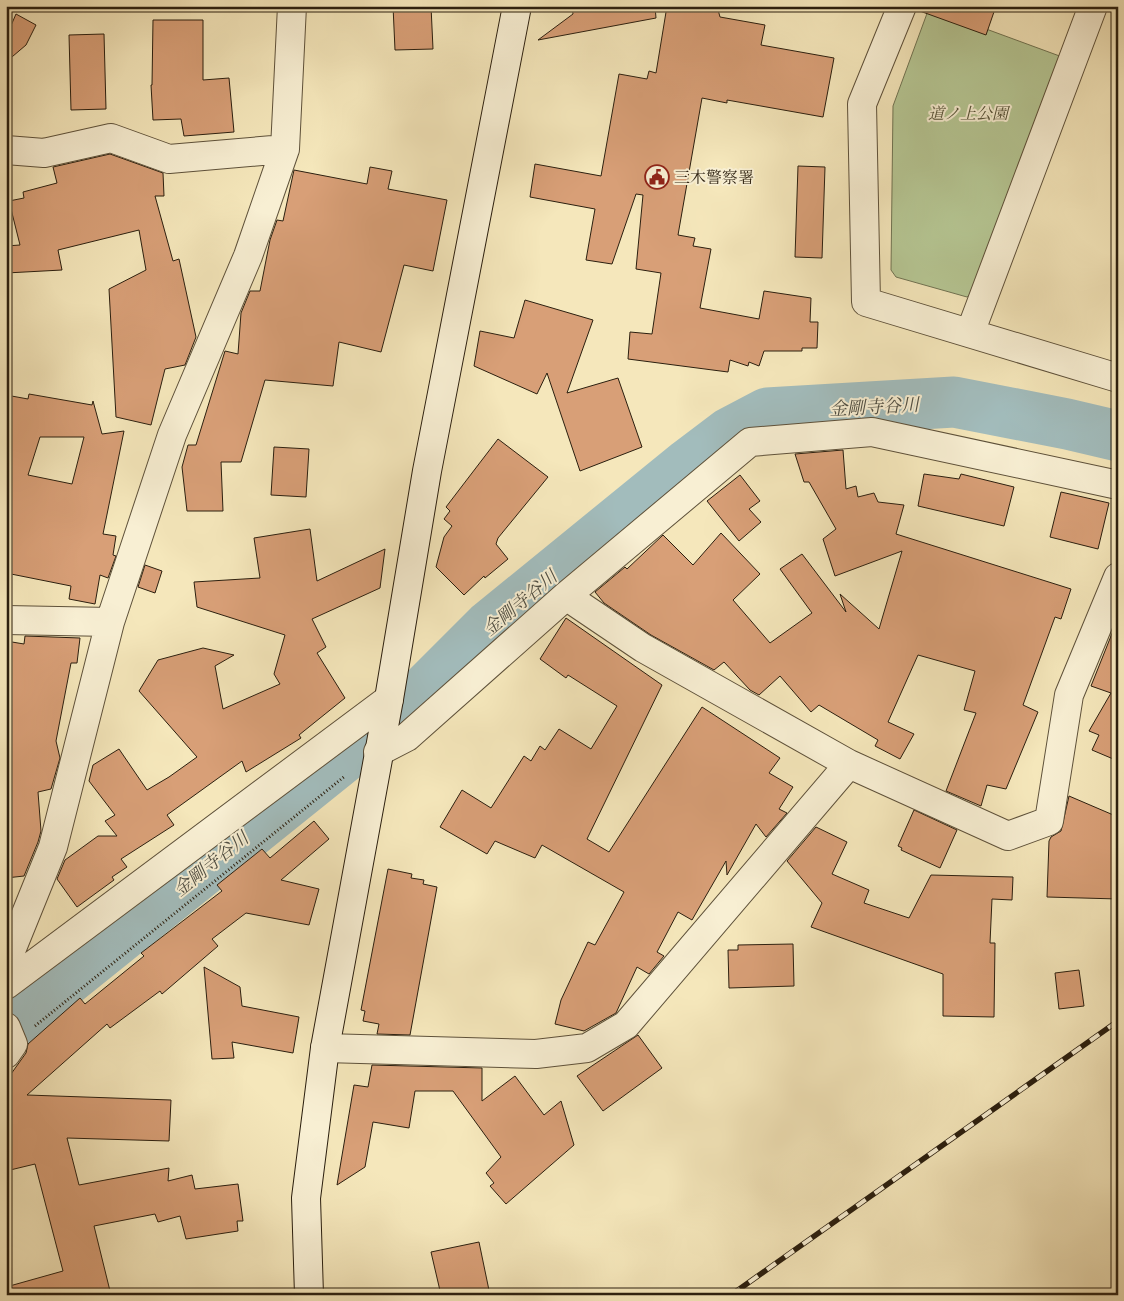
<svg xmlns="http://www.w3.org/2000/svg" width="1124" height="1301" viewBox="0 0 1124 1301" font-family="Cardo,'Noto Serif JP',serif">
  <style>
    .green { fill: #b6c794; stroke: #707352 }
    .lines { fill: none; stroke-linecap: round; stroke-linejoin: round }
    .river { stroke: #a2bcbc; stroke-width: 51 }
    .building { fill: #d89f77; stroke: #2b1f0f; fill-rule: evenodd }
    .street-casing { stroke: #5e513a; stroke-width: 30 }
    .secondary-casing { stroke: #2b1f0f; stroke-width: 30 }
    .path { stroke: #2b1f0f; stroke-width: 3; stroke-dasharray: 1 2.5; stroke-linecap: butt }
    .street { stroke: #f8efd3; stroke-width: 28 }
    .secondary { stroke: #f8efd3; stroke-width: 28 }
    .rail-casing { stroke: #2b1f0f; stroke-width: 5.5 }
    .rail { stroke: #f8efd3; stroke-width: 4; stroke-dasharray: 11; stroke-linecap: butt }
    .labels { text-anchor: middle; stroke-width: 4; stroke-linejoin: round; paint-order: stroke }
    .park-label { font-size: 16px; font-style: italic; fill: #555137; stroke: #f8efd3 }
    .poi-label { font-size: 16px; fill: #2b1f0f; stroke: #f8efd3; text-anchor: start }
    .water-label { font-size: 18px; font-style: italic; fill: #4f4e43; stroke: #f8efd3 }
  </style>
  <rect width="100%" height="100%" fill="#f5e7bb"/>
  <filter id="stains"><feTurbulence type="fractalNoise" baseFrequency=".004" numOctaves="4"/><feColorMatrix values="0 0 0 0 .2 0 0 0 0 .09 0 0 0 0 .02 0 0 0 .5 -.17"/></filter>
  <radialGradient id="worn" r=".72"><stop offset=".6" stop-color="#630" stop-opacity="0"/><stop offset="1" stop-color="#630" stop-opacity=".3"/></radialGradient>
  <path class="green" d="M929,8L1065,58L980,289L967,297L896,277L891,270L893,106Z"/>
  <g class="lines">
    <path class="river" d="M6,1029L415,700L489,626L688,464L729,433L767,413L954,402L1067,424L1118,436"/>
  </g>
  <path class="building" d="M393,6H431L433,49L395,50Z
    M572,6H655L656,18L538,40L573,14Z
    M667,6H717L720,17L765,25L761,45L834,58L823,117L727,100V103L702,98L678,235L695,238L693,246L711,249L700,308L759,319L764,291L811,298L810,322H818L817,348H802V351H764L759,366L749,362L748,366L730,360L728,372L628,359L630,332L652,334L661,273L636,269L643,195L636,194L612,264L586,260L595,209L530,197L535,164L601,176L619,74L647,79L649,71L656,73Z
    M917,6H996L986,35L917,10Z
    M16,14L36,25L26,45L6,62V37Z
    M153,20H203V80L229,78L234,132L184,136L181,119L153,120L151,85H152Z
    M104,34L106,109L71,110L69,35Z
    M110,154L163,173L164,196H155L173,261L179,259L196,337L185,365L165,369L151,425L116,417L109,289L146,270L139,230L58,250L62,270L6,273V246L20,245L9,201L24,198L23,192L57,183L53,167Z
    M798,166L825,167L822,258L795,257Z
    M370,167L392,171L388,189L447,200L433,271L404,265L381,352L339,342L333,386L265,380L241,462H221L223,511H187L182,467L188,445H196L225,351L238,354L241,313L250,291H260L270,240L277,220L283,221L294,170L367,184Z
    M525,300L593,320L567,393L618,378L642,447L580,471L547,373L537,394L474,366L480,331L514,338Z
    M29,394L92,405L93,401L102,434L124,431L103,534L116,536L113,555L116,556L108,578L100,575L95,604L69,599L71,586L6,573V395L28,399ZM40,437H84L72,484L28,475Z
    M498,439L548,477L498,538L496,544L508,559L485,578L484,576L464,595L436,567L444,537L452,526L444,519L450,511L446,507Z
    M274,447L309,449L306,497L271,495Z
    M843,450L846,489L856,486L858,497L874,493L878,502L904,505L896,534L1071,589L1061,619L1055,617L1023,705L1038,712L1006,789L987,785L981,806L946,791L976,713L964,710L975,671L918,655L888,722L914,734L900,759L875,746L878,740L819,705L811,712L780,676L759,695L750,690L724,662L714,670L651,635L604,603L595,592L625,567L627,569L663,535L693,565L721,533L760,574L733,600L770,643L812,613L780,569L802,554L846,612L840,594L879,629L902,551L835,576L823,539L836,529L809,482H804L795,454Z
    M924,474L959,479L961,474L1014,487L1004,526L918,506Z
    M740,475L760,501L749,509L761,522L739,541L707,501Z
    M1061,492L1109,503L1098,549L1050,537Z
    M310,529L317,581L385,549L380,588L312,619L326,647L317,653L345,698L299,735L301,738L246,772L242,761L167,815L174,825L121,859L127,867L112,877L114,880L77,907L57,879L65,860L98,836H117L105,821L115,815L89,781L93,765L119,749L147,790L169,777L197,757L139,691L158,660L203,648L234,655L215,666L223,709L280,684L274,674L285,635L197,607L194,582L260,578L254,538Z
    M145,565L162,571L155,593L138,587Z
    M566,618L662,685L587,839L609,852L702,707L780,758L769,773L793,787L779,809L787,813L766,837L756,824L727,875L726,861L692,920L678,912L657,952L664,956L649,974L637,967L616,1013L584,1031L555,1024L561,1000L588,942L595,945L624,892L542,845L535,858L495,841L487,854L440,827L462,790L491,808L524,756L531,761L540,746L545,750L559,729L591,749L617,706L568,675L566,678L540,659Z
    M1117,621H1118V761L1092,750L1099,735L1089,731L1111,693L1091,686Z
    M25,636L80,638L77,663H71L56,741L60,758L51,789L38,792L41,831L38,842L24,876L6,878V641L24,644Z
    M1069,796L1118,817V899L1047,897L1049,841L1051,837L1061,831Z
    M914,810L957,830L940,868L901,850L902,848L898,846Z
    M314,821L329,839L281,880L319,889L309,925L246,913L212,939L218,946L162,994L160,991L110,1028L107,1024L27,1095L171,1100L169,1141L67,1138L79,1185L169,1168L168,1181L192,1175L195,1189L238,1184L243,1221H237L238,1231L186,1239L180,1216L158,1222L155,1214L94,1226L111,1295H6V1287L63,1271L35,1164L6,1171V1081L26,1053L28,1044L80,998L85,1004L144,956L141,953L222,891L217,885L262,849L270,858Z
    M816,827L847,842L832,874L869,890L864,903L909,918L931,875L1013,877L1012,900L992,899L990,943H995L994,1017L943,1016V974L811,927L822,903L787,861Z
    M388,869L412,874L411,878L424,880L423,884L437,887L410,1035L377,1034L379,1024L363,1021L365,1011L361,1010Z
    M793,944L794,986L729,988L728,950H738V945Z
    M204,967L240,987L242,1006L299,1017L293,1053L232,1042L234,1058L212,1059Z
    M1079,970L1084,1006L1059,1009L1055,973Z
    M638,1035L662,1068L603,1111L577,1076Z
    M372,1065L482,1068V1101L515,1076L544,1115L561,1101L574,1145L506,1204L490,1186L494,1183L486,1173L501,1157L453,1091H415L409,1128L373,1122L365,1167L337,1185L354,1085L368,1087Z
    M479,1242L490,1295H441L431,1252Z"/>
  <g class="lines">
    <g class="street-casing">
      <path id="street" d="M902,6L862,104L866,302L1118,378
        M6,150L44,153L111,138L169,159L285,149
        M970,333L1093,6
        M566,596L643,648L849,764
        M6,620L110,622
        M378,752L407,737L566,596L750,442L872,432L1118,485
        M6,963L53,847L110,622L172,435L248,256L285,149L292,6
        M6,985L389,699
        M6,1027L13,1044L6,1054
        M325,1048L536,1054L587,1048L626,1025L849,764L1008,836L1049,821L1069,695L1118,577"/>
    </g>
    <g class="secondary-casing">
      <path id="secondary" d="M309,1295L306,1198L325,1048L389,699L427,471L517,6"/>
    </g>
    <path class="path" d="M35,1026L345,776"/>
    <use href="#street" class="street"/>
    <use href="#secondary" class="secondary"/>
    <g class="rail-casing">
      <path id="rail" d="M731,1295L1118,1021"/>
    </g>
    <use href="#rail" class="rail"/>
  </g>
  <defs>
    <g id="civic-ring" transform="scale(1.25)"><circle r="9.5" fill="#f8efd3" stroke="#8f2418" stroke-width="1.5"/><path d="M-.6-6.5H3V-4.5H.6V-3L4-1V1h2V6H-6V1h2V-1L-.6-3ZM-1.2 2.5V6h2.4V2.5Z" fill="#8f2418"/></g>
  </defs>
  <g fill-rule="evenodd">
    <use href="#civic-ring" x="657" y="177"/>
  </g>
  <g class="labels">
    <g class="park-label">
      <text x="968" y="119">道ノ上公園</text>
    </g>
    <g class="poi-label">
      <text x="674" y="183">三木警察署</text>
    </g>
    <g class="water-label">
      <text transform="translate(874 407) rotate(-3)" y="6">金剛寺谷川</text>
      <text transform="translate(520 603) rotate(-40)" y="6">金剛寺谷川</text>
      <text transform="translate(211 864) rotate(-39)" y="6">金剛寺谷川</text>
    </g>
  </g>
  <rect width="1124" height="1301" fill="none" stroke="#f5e7bb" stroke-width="25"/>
  <rect x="8" y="8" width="1109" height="1286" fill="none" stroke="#2b1f0f" stroke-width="2.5"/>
  <rect x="12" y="12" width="1099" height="1276" fill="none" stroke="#2b1f0f"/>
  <rect width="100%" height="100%" filter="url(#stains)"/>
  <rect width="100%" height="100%" fill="url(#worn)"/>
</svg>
